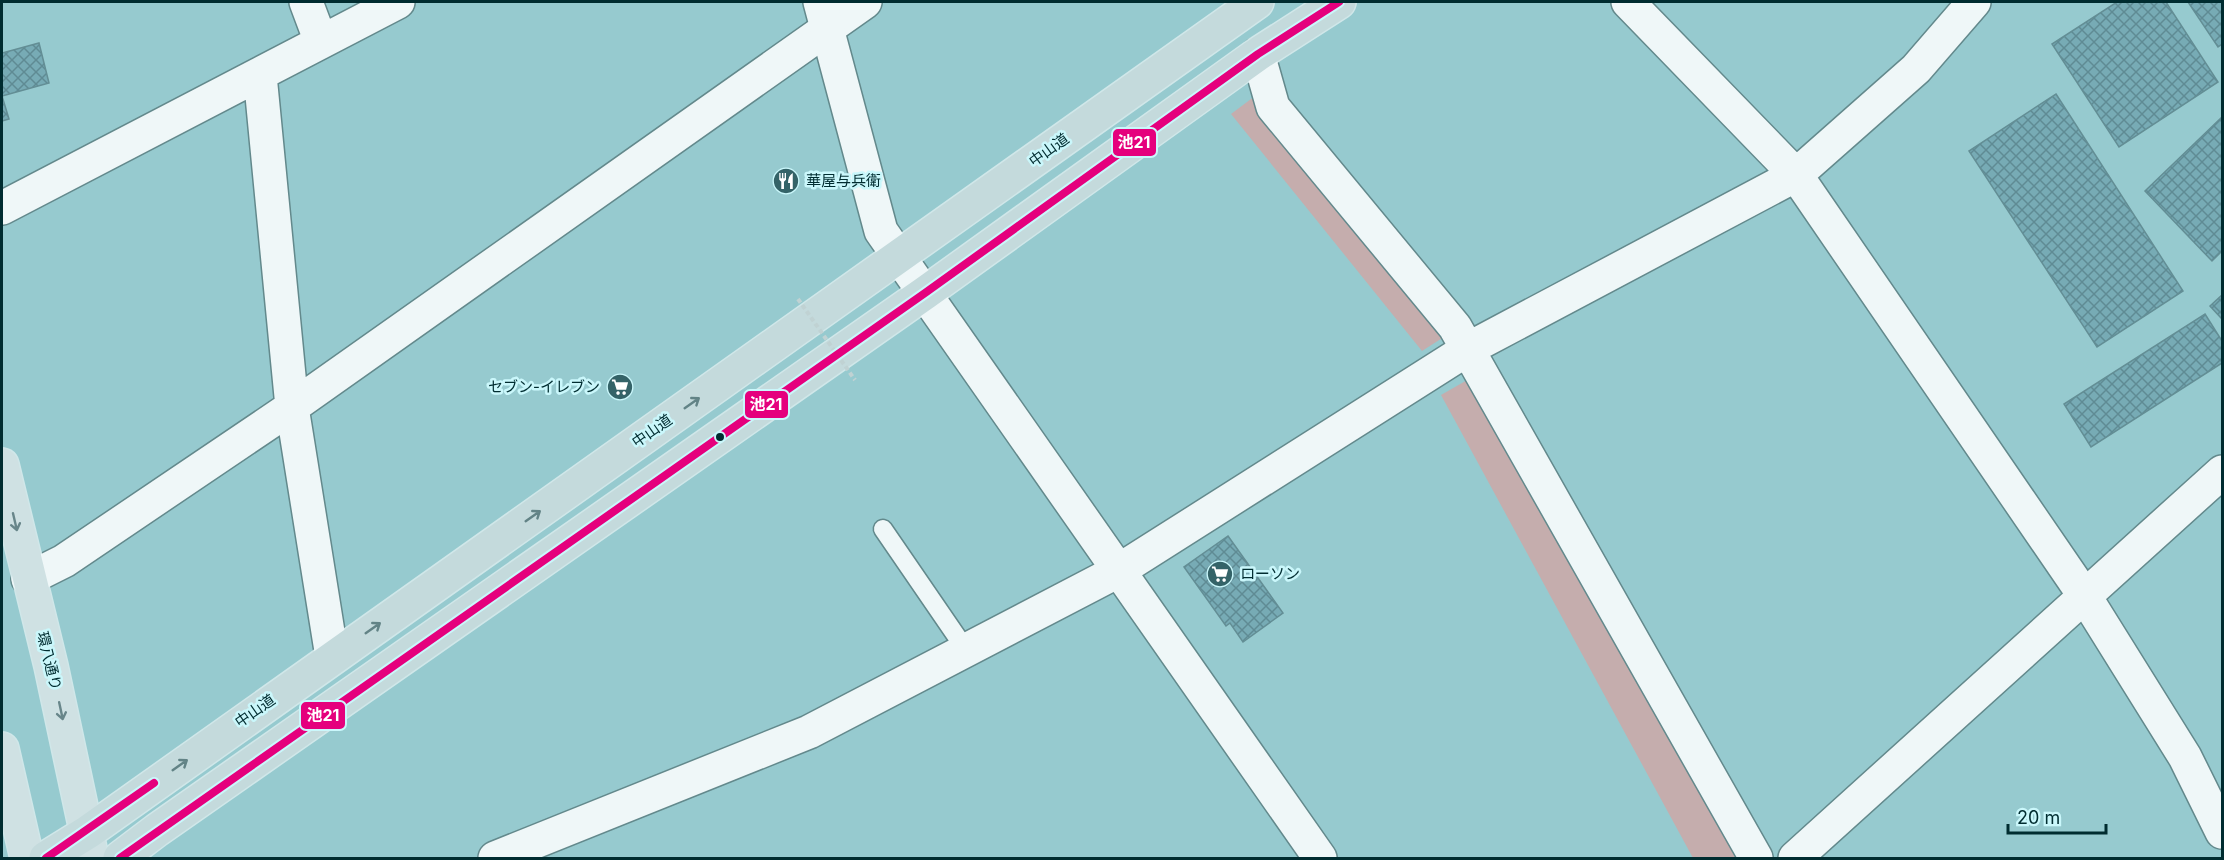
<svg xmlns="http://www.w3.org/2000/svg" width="2224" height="860" viewBox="0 0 2224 860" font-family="Inter,'Noto Sans JP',sans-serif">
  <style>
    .park { fill: #c5adad }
    .building { fill: url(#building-cross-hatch); stroke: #638e95; stroke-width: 1.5 }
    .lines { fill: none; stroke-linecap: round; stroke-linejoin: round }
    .service-casing { stroke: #63898c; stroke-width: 21 }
    .minor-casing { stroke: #63898c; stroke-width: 36 }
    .tertiary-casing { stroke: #63898c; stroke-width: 36 }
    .primary-casing { stroke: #d0e7e9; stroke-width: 36 }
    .trunk-casing { stroke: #d0e7e9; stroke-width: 36 }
    .service { stroke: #eff7f8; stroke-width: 18 }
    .minor { stroke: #eff7f8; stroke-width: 33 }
    .tertiary { stroke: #eff7f8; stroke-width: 33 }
    .primary { stroke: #cfe1e3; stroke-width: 33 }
    .trunk { stroke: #c4dadc; stroke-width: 33 }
    .path-bridge { stroke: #c0d2d3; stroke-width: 4; stroke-dasharray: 4.5 3; stroke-linecap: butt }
    .bus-1-casing { stroke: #caf7fb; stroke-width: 12 }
    .bus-1 { stroke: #e5007d; stroke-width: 8 }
    .oneway { stroke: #628386 }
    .oneway2 { stroke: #68868a }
    .bus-dot { fill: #002c30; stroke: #caf7fb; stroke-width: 2 }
    .labels { text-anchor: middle; stroke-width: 5; stroke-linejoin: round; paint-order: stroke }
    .street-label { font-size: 15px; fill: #002c30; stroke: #caf7fb }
    .poi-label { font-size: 15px; fill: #002c30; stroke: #caf7fb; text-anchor: start }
    .line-badge { stroke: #caf7fb; stroke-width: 2 }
    .badge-label { font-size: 16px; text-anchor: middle; font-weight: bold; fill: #fff }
  </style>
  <defs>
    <pattern id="building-cross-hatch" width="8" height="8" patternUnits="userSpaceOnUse" patternTransform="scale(1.5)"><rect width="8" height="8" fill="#77abb5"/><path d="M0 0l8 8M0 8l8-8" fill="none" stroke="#5f8b94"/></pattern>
  </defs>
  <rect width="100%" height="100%" fill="#96cacf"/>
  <path class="park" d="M1255,96L1447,335L1422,351L1231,114Z
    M1469,379L1737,858H1693L1441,395Z"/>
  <path class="building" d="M2117,2H2166L2218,82L2119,147L2052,44Z
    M2188,2H2222V44L2218,47Z
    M39,43L49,83L2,96L9,119L2,121V53Z
    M2056,94L2183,291L2097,347L1969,151Z
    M2222,117V251L2212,261L2145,191Z
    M2222,295V319L2210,306Z
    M2205,314L2222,341V363L2091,447L2064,404Z
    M1228,536L1283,613L1243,642L1230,623L1226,626L1184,567Z"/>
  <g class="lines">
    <g class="service-casing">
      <path id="service" d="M883,529L966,650"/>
    </g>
    <g class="minor-casing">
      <path id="minor" d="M306,2L321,42
        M1628,2L1796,175L2084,595L2185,757L2222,832
        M1258,54L1273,107L1455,327L1756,858
        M260,75L292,407L332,657
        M2,208L398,2
        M28,579L64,561L292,407L865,2
        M495,858L809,732L1118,571L1468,349L1796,175L1916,69L1974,2"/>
    </g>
    <g class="tertiary-casing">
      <path id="tertiary" d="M820,2L881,231L1320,858
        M1795,858L2222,472"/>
    </g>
    <g class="primary-casing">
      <path id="primary" d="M2,465L51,666L92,858
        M2,749L27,858"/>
    </g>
    <g class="trunk-casing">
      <path id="trunk" d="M46,858L88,832L1257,2
        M120,858L157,830L925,293L1258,54L1339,2"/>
    </g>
    <use href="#service" class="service"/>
    <use href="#minor" class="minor"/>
    <use href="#tertiary" class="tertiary"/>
    <use href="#primary" class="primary"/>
    <use href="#trunk" class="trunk"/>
    <path class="path-bridge" d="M798,299L855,380"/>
    <g class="bus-1-casing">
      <path id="bus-1" d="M46,858L154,783
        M120,858L925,293L1258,54L1339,2"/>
    </g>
    <use href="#bus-1" class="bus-1"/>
  </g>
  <defs><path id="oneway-shaft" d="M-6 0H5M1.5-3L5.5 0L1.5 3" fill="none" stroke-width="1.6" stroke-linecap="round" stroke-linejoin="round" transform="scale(1.5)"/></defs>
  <g class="oneway">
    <use href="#oneway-shaft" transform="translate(692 403) rotate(-35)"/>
    <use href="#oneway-shaft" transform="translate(533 516) rotate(-35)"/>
    <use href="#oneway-shaft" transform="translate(373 628) rotate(-35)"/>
    <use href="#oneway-shaft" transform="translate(180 765) rotate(-35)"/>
  </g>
  <g class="oneway2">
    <use href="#oneway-shaft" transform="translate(15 522) rotate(77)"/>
    <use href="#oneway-shaft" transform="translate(61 711) rotate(78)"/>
  </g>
  <defs>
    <g id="restaurant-disc" transform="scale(1.35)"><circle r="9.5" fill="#346368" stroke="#caf7fb"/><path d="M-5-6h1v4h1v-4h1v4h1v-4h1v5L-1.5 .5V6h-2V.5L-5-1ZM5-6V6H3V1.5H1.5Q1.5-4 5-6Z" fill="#fff"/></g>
    <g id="supermarket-disc" transform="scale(1.35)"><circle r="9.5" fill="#346368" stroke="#caf7fb"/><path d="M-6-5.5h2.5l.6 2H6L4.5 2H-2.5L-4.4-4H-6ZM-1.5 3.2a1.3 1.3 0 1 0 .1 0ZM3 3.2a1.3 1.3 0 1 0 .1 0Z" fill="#fff"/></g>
  </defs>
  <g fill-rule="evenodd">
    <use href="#restaurant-disc" x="786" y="181"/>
    <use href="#supermarket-disc" x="620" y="387"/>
    <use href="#supermarket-disc" x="1220" y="574"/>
  </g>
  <circle class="bus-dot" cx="720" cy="437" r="5"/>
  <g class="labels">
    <g class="street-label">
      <text transform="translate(1049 150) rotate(-36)" y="5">中山道</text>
      <text transform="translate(652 431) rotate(-35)" y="5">中山道</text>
      <text transform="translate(49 661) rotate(76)" y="5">環八通り</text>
      <text transform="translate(255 711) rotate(-35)" y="5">中山道</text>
    </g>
    <g class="poi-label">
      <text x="806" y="186">華屋与兵衛</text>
      <text x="600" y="392" text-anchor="end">セブン-イレブン</text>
      <text x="1240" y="579">ローソン</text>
    </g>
  </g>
  <g class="line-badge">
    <rect x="1112" y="128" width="45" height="29" rx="6" fill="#e5007d"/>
    <rect x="744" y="390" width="45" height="29" rx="6" fill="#e5007d"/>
    <rect x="300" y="701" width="46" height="29" rx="6" fill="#e5007d"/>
  </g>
  <g class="badge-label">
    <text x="1134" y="148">池21</text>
    <text x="766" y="410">池21</text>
    <text x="323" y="721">池21</text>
  </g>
  <rect width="2224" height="860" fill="none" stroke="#002c30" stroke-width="6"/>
  <path d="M2008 824v9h98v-9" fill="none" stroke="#002c30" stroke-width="3"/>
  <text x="2017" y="824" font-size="18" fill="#002c30" stroke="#caf7fb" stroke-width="4.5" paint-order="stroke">20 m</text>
</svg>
